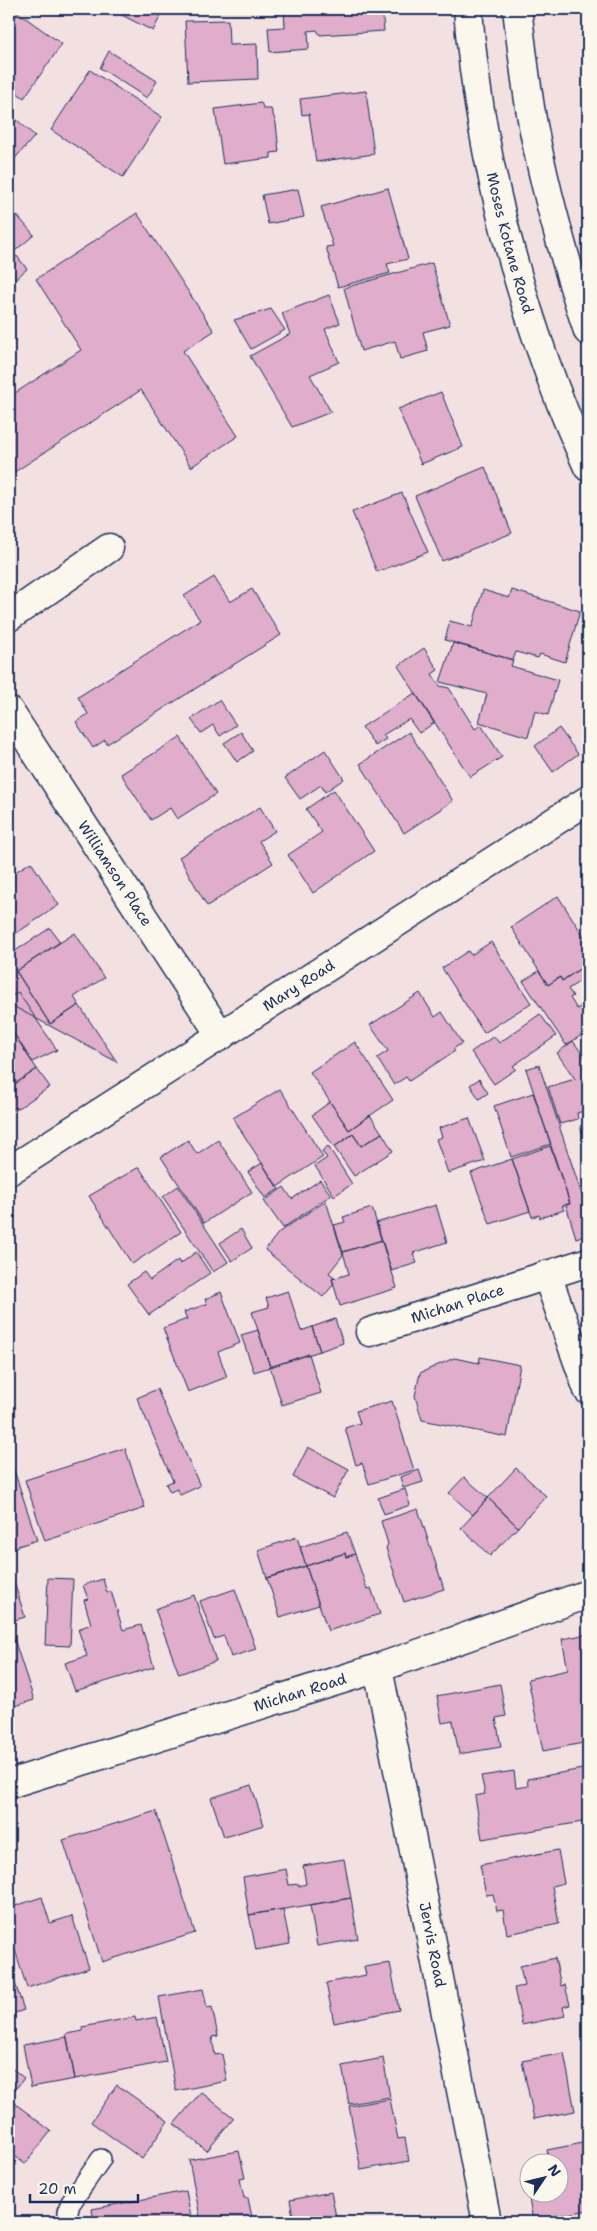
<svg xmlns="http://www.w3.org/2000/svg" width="597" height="2231" viewBox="0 0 597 2231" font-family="'Shantell Sans',sans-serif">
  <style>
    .building { fill: #e0adca; stroke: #1b2f5e }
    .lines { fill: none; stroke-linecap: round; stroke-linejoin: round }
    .service-casing { stroke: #1b2f5e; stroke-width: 22 }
    .minor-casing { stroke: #1b2f5e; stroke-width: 31 }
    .tertiary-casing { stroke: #1b2f5e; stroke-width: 31 }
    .service { stroke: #fbf7ec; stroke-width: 19 }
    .minor { stroke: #fbf7ec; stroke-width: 28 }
    .tertiary { stroke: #fbf7ec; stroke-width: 28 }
    .labels { text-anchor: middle; stroke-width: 5; stroke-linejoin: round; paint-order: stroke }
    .street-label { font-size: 15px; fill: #1b2f5e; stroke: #fbf7ec }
  </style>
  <rect width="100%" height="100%" fill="#f3e1e2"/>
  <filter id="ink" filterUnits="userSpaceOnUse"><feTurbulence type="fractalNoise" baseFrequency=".02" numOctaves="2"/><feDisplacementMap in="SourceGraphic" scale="10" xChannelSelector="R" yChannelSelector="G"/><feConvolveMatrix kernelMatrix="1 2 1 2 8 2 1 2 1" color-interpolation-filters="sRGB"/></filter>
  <g filter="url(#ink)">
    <path class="building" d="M9,9H13L62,44L24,98L9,87Z
      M110,9H164L153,31Z
      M207,9H250L207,11Z
      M284,9H382L384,31L320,35L317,30L308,31L309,49L270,52L268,28L285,27Z
      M228,20L229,45L257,44L258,79L188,82L185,21Z
      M109,51L157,81L147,98L100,68Z
      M90,70L162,117L123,177L51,130Z
      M366,91L374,154L316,162L309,114L302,115L300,99Z
      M261,103L264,109H271L276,123L279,152L271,153V158L223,164L215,109Z
      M9,112L17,120L9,130Z
      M17,120L35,136L9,165V130Z
      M388,188L408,259L387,264L390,273L338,287L326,247L333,246L321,207Z
      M298,189L304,217L268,224L262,195Z
      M9,206L34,235L16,250L9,242Z
      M137,213L214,331L183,351L238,436L191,467L141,390L13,473L9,466V397L81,350L36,279Z
      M17,256L27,269L13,281L9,276V262Z
      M432,263L450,325L423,332L428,351L400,359L395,341L361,351L344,288Z
      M329,295L340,323L325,329L339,362L310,375L331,412L292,427L250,356L290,334L282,313Z
      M271,309L285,330L251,349L234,320Z
      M441,392L463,447L421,464L398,409Z
      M485,467L512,533L442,561L415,496Z
      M402,493L428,552L377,572L352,512Z
      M214,577L230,602L252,589L281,635L107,744L105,740L93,748L76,722L88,714L78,697L200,620L184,596Z
      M483,590L509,598L512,590L580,611L565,662L540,654L538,658L516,652L513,660L445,640L450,621L472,627Z
      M453,643L513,660L511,666L558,680L548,715L535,711L528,737L479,722L487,694L440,682Z
      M424,648L438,670L432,674L440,686L449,688L475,729L481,725L502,757L470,777L398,666Z
      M415,693L434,723L419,733L409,719L383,735L386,739L375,746L362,727Z
      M219,700L236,725L220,736L213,725L201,733L191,719Z
      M559,728L578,754L553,772L535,746Z
      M241,732L253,751L237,762L224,743Z
      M409,732L453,801L404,833L360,764Z
      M180,737L216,794L177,819L170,808L151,820L121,774Z
      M325,750L344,779L325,792L321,785L300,799L285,778Z
      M334,790L374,851L313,893L288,855L322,832L306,809Z
      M260,807L275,831L259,841L273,863L207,906L179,857Z
      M31,862L59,905L9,938V876Z
      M558,896L588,943V963L562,981L560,977L548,985L511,927Z
      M50,928L60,942L16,971L50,1024L79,1005L117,1062L9,1004V955Z
      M75,933L104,978L74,997L79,1005L50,1024L16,971Z
      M491,942L531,1003L484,1033L442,968L468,951L471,955Z
      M588,963V976L568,989L573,996L570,998L577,1009L588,1002V1031L566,1045L523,981L539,971L548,985L560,977L562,981Z
      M18,992L57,1050L32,1062L9,1026V998Z
      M420,993L435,1017L442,1012L462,1043L453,1049L455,1051L409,1081L406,1077L394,1085L377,1058L388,1051L370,1025Z
      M540,1014L556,1036L513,1066L516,1069L494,1084L471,1052L494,1036L499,1043Z
      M9,1026L37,1069L9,1088Z
      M573,1041L588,1062V1110L577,1113L578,1119L560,1124L548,1087L575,1079L557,1053Z
      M355,1042L393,1100L349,1130L310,1072Z
      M539,1065L588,1213V1234L576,1238L566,1205L570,1204L526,1069Z
      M37,1069L50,1087L14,1111L9,1104V1088Z
      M479,1079L488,1093L479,1099L470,1085Z
      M280,1089L323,1157L277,1187L233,1118Z
      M533,1093L551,1144L511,1157L494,1106Z
      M330,1102L349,1130L370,1115L382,1133L361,1146L353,1134L334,1147L312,1115Z
      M469,1118L485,1161L448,1173L436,1139L442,1137L439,1128Z
      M588,1123V1149L580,1126Z
      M382,1133L393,1151L354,1176L334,1147L353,1134L361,1146Z
      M188,1140L197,1154L218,1140L252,1192L204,1223L161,1157Z
      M328,1146L352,1184L334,1196L315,1166L327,1158L322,1151Z
      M550,1146L570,1203L562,1206L564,1210L540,1218L539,1215L532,1217L512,1159Z
      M512,1159L530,1211L490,1224L471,1173Z
      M262,1163L279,1189L265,1198L248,1172Z
      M139,1167L181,1232L132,1264L89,1196Z
      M320,1180L331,1195L283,1228L264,1201L284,1187L292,1199Z
      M178,1186L228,1262L213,1272L163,1197Z
      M326,1201L343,1255L329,1273L336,1278L332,1279L334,1284L323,1297L265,1250L279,1232Z
      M436,1205L447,1242L413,1253L417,1263L391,1271L376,1223Z
      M372,1208L382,1240L343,1252L334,1225L345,1222L343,1217Z
      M241,1229L252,1248L232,1261L220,1243Z
      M382,1240L397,1288L340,1306L332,1279L349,1274L343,1252Z
      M196,1252L210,1273L149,1315L127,1284L144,1272L150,1280L178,1260L180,1264Z
      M288,1291L301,1331L312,1327L320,1351L270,1367L252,1312L269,1307L266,1298Z
      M221,1292L240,1343L218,1352L227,1377L188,1392L163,1328L187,1319L184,1312L207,1304L205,1299Z
      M335,1319L343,1343L320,1351L312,1327Z
      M258,1330L270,1367L254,1372L241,1335Z
      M309,1354L321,1393L282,1405L270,1367Z
      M480,1357L520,1365L507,1437L422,1420L415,1396L420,1373L454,1358L479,1363Z
      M157,1389L200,1486L180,1495L177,1489L170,1492L166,1484L173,1481L137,1398Z
      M392,1401L414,1470L369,1484L362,1463L356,1465L345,1428L360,1423L356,1411Z
      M308,1447L349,1469L333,1498L293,1477Z
      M125,1448L145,1508L45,1541L25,1480Z
      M9,1455L37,1540L9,1549Z
      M516,1468L546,1496L518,1527L488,1498Z
      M419,1470L423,1482L403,1488L400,1477Z
      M464,1477L488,1498L473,1515L449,1493Z
      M405,1489L410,1505L384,1514L378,1498Z
      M488,1498L518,1527L490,1556L461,1528Z
      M418,1509L444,1589L404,1602L386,1548L388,1544L381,1521Z
      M347,1532L355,1554L346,1557L345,1553L306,1566L300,1547Z
      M297,1537L306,1566L267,1578L258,1550Z
      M345,1553L346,1557L355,1554L367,1589L371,1588L380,1614L328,1631L306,1566Z
      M306,1566L319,1605L280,1617L267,1578Z
      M48,1578L73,1579L70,1646L45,1645Z
      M103,1579L107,1593L111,1591L123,1630L141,1625L154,1667L75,1691L65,1663L87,1656L78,1629L91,1624L84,1600L88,1599L83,1585Z
      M14,1582L25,1617L9,1622V1584Z
      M235,1589L256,1649L231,1657L224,1636L214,1639L200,1601Z
      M194,1595L216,1661L179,1674L155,1609Z
      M588,1634V1742L543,1751L528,1679L568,1670L562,1639Z
      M14,1639L34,1700L9,1708V1641Z
      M500,1684L506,1716L496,1718L501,1747L459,1754L453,1721L442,1723L437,1696Z
      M588,1768V1821L482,1839L475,1796L485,1794L481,1776L514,1771L516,1788L528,1786L527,1779Z
      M251,1785L264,1825L224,1837L211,1798Z
      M156,1811L195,1933L102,1962L63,1840Z
      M558,1850L564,1883L552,1886L559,1924L507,1934L503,1910L497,1911L493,1894L486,1895L480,1865Z
      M344,1859L351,1898L249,1915L243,1877L286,1869L289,1885L299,1884V1886L306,1884L303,1866Z
      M42,1897L50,1923L72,1916L89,1968L27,1988L9,1931V1908Z
      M351,1898L358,1939L317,1946L310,1905Z
      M283,1909L290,1944L256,1950L249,1915Z
      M555,1958L561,1986L565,1985L570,2005L563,2007L565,2016L522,2025L514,1988L524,1986L520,1966Z
      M390,1963L399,2010L334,2023L326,1983L366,1975L364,1967Z
      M9,1971H11L24,2010L9,2015Z
      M203,1989L207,2008L212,2007L218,2036L212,2037L215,2055L222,2054L227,2081L176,2091L159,1997Z
      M135,2017L136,2021L157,2017L166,2062L75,2079L66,2034L83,2031L82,2027Z
      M67,2037L75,2079L31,2087L23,2045Z
      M564,2053L575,2111L534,2119L522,2061Z
      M383,2058L390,2097L349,2104L342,2066Z
      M9,2066L24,2078L9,2098Z
      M117,2085L168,2121L142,2159L91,2122Z
      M201,2092L234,2118L207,2151L174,2124Z
      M390,2099L398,2139L405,2138L409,2161L361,2170L349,2106Z
      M17,2105L51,2131L25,2164L9,2152V2115Z
      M588,2142V2196H585L588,2210L533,2221L525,2176L530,2175V2194H560V2164H549L547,2150Z
      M239,2151L245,2178L240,2179L244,2198H248L253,2222H201L189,2160Z
      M186,2191L192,2222H94L92,2209Z
      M331,2192L337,2222H294L290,2200Z"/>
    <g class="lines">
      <g class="service-casing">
        <path id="service" d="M68,2222V2212L70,2204L101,2159"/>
      </g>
      <g class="minor-casing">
        <g id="minor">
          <path d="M9,617L109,548"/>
          <path id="s1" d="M9,711L221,1036"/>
          <path id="s2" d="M9,1171L588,800"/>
          <path d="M547,1275L588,1390"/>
          <path id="s3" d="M370,1332L588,1262"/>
          <path id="s4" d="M378,1668L487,2222"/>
          <path id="s5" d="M9,1784L378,1668L588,1594"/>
        </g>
      </g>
      <g class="tertiary-casing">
        <g id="tertiary">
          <path id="s6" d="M468,9C479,160 525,330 588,467"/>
          <path d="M517,9C522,48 526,87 533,125C546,195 566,264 588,331"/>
        </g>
      </g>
      <use href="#service" class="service"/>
      <use href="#minor" class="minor"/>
      <use href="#tertiary" class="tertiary"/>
    </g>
  </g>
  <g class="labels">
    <g class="street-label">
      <text dy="5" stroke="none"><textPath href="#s6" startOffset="238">Moses Kotane Road</textPath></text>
      <text dy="5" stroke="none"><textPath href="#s1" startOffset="194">Williamson Place</textPath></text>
      <text dy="5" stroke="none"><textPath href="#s2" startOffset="344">Mary Road</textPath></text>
      <text dy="5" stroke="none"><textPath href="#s3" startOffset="92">Michan Place</textPath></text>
      <text dy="5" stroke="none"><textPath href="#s5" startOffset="305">Michan Road</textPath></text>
      <text dy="5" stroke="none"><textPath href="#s4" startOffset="282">Jervis Road</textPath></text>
    </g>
  </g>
  <rect width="597" height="2231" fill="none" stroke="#fbf7ec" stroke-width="30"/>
  <rect x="15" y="15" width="567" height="2201" fill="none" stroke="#1b2f5e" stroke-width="2" filter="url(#ink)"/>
  <g transform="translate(544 2178) rotate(55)"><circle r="24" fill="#fbf7ec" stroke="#a1a7b3"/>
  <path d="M0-4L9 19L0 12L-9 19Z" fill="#1b2f5e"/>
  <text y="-8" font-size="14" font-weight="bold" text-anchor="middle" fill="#1b2f5e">N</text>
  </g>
  <path d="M30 2194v8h108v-8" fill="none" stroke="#1b2f5e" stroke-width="2.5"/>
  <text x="38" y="2194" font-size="15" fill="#1b2f5e" stroke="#fbf7ec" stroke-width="4" paint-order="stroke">20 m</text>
</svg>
